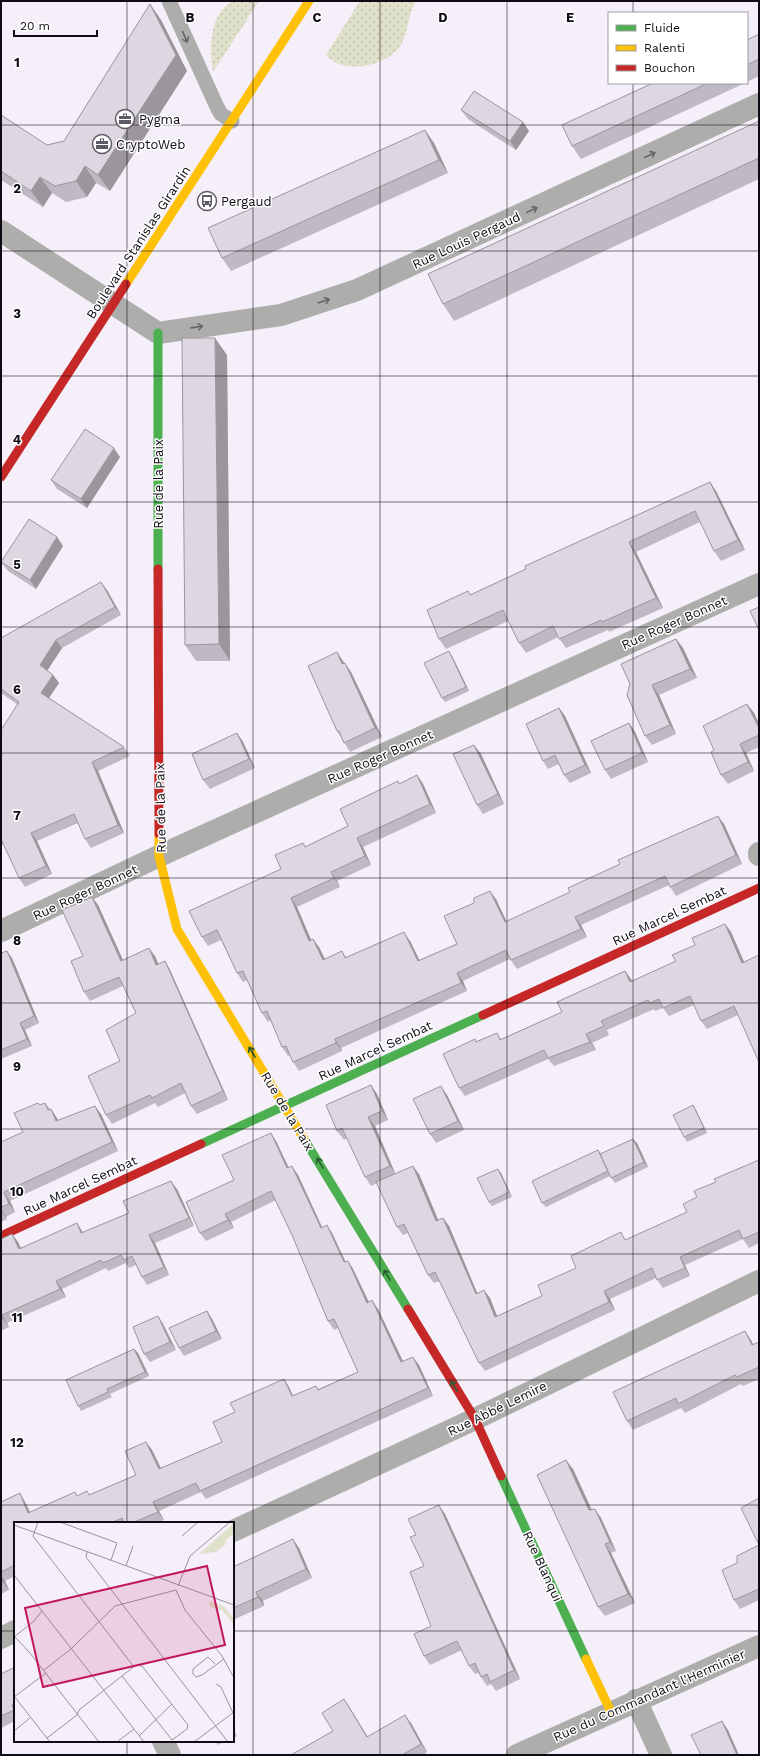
<svg xmlns="http://www.w3.org/2000/svg" width="760" height="1756" viewBox="0 0 760 1756" font-family="'Work Sans',sans-serif">
  <style>
    .grass { fill: url(#grass-dots) }
    .lines { fill: none; stroke-linecap: round; stroke-linejoin: round }
    .lane { stroke: #adadac; stroke-width: 15 }
    .street { stroke: #adadac; stroke-width: 22 }
    .fast { stroke: #4caf50; stroke-width: 9 }
    .slow { stroke: #ffc107; stroke-width: 9 }
    .jam { stroke: #c62828; stroke-width: 9 }
    .wall { fill: #beb9c2 }
    .shaded-wall { fill: #9b969e }
    .building { fill: #ddd7e1; stroke: #9b969e }
    .oneway { stroke: #666467 }
    .oneway2 { stroke: #2e5c32 }
    .grid { fill: none; stroke: #0f0a13; stroke-width: 1; stroke-opacity: 0.55 }
    .labels { text-anchor: middle; stroke-width: 3; stroke-linejoin: round; paint-order: stroke }
    .poi-label { font-size: 13px; fill: #0f0a13; stroke: #fff; text-anchor: start }
    .street-label { font-size: 13px; fill: #0f0a13; stroke: #fff }
    .inset-road { fill: none; stroke: #98939c; stroke-width: 1 }
    .view { fill: #c2185b; fill-opacity: 0.15; stroke: #c2185b; stroke-width: 2 }
    .inset-edge { fill: none; stroke: #0f0a13; stroke-width: 2 }
    .grid-label { font-size: 13px; text-anchor: middle; font-weight: bold; fill: #0f0a13; stroke: #fff; stroke-width: 3; stroke-linejoin: round; paint-order: stroke }
  </style>
  <defs>
    <pattern id="grass-dots" width="8" height="8" patternUnits="userSpaceOnUse"><rect width="8" height="8" fill="#e0e1cb"/><path d="M2 2h.1M6 6h.1" fill="none" stroke="#bfc0ad" stroke-width="1.8" stroke-linecap="round"/></pattern>
  </defs>
  <rect width="100%" height="100%" fill="#f4eff8"/>
  <path class="grass" d="M233,1H259L213,72C209,48 209,14 233,1Z
    M360,1H416C408,13 409,29 402,43C390,66 344,76 326,55Z"/>
  <g class="lines">
    <path class="lane" d="M169,1L217,107L221,114L232,121"/>
    <path class="street" d="M1,231L158,333L281,315L357,290L759,104
      M759,853V855
      M1,931L159,856L759,584
      M233,1531L475,1419L759,1281
      M1,1638L15,1631
      M636,1700L661,1755
      M163,1741L170,1755
      M517,1755L759,1646"/>
    <path class="fast" d="M158,333V569
      M304,1139L408,1309
      M201,1144L483,1015
      M501,1476L586,1659"/>
    <path class="slow" d="M126,284L309,1
      M159,834V856L177,929L304,1139
      M586,1659L611,1712"/>
    <path class="jam" d="M1,477L126,284
      M158,569L159,834
      M483,1015L759,888
      M1,1236L201,1144
      M408,1309L475,1419L501,1476"/>
  </g>
  <path class="wall" d="M150,4L161,20L187,71L110,191L96,183L87,197L66,202L52,193L43,207L1,180V115L47,145L64,141Z
    M759,34V76L747,82V40Z
    M653,83H745L581,159L572,146Z
    M461,110L523,122L529,131L516,150L468,119Z
    M759,121V179L454,321L443,304Z
    M434,143L448,173L231,271L222,258Z
    M227,355L230,661H196L185,645Z
    M120,457L87,508L57,489L51,480Z
    M710,482L716,491L745,550L721,561L714,551L700,522L636,552L663,608L609,632L608,630L566,648L558,637L526,653L519,643L508,621L446,649L439,639L471,595L526,569Z
    M57,537L63,546L36,589L8,571L1,562Z
    M107,590L121,615L62,648L47,671L53,675L59,683L49,698L124,747L130,756L98,771L124,833L91,848L85,839L78,823L37,841L52,874L25,887L19,878L4,844L1,845V730L18,705L1,693V638Z
    M676,639L683,648L697,678L659,695L676,734L652,745L645,736L627,695Z
    M452,656L469,691L445,702L442,698Z
    M343,661L351,672L382,737L350,752L337,731Z
    M747,704L754,713L759,724V747L746,753L754,771L728,784L721,775L714,750Z
    M559,708L565,716L591,773L570,783L564,775L559,764L548,769L543,761Z
    M629,723L635,732L648,762L611,779L605,770Z
    M237,733L243,742L255,768L210,789L203,780Z
    M474,745L481,754L504,804L483,814L477,805Z
    M417,775L423,784L436,813L363,847L371,865L337,881L340,887L297,907L311,940L319,947L325,959L342,951L346,957L410,941L419,960L457,944L496,899L506,922L724,824L742,864L676,896L669,885L581,925L587,937L517,969L510,959L463,981L467,991L341,1048L342,1051L299,1071L293,1062L290,1055L288,1056L282,1047L271,1020L268,1022L262,1013L247,980L243,982L237,973L221,940L208,946L202,937L281,869L303,843L306,847L348,826L399,784Z
    M92,897L98,905L123,960L155,956L158,964L165,961L170,970L228,1100L197,1114L191,1106L185,1093L158,1107L155,1103L112,1124L106,1115L120,1061L136,1013L123,986L90,1001L84,992L83,956Z
    M725,924L731,932L744,962L738,1015L707,1029L701,1021L694,1005L669,1016L663,1008L655,1011L654,1009L607,1030L609,1035L592,1043L596,1050L554,1066L548,1059L465,1096L459,1088L477,1041L497,1033L501,1039L562,1012L631,979L632,981L676,961L695,945Z
    M1,953L12,958L39,1023L25,1030L32,1046L1,1059Z
    M377,1094L388,1120L375,1126L395,1174H419L438,1220L443,1218L449,1226L477,1293L490,1298L497,1317L542,1296L576,1268L626,1240L687,1212L697,1197L716,1182L759,1160V1243L749,1248L743,1239L685,1265L690,1276L663,1288L656,1278L610,1299L615,1310L485,1371L479,1363L440,1281L434,1283L428,1275L408,1233L403,1235L397,1227L377,1183L371,1186L365,1177L347,1138L344,1140L337,1131Z
    M447,1095L464,1130L436,1143L430,1134Z
    M45,1103L50,1109H51L58,1120L101,1114L118,1151L10,1201L15,1212L6,1217L7,1219L1,1222V1142L23,1132Z
    M696,1110L707,1133L687,1142L684,1137Z
    M276,1141L289,1168L298,1175L322,1227L332,1233L345,1262L348,1261L353,1269L369,1302L378,1309L403,1361L419,1365L433,1396L206,1499L201,1492L159,1511L164,1520L156,1523H15V1576L5,1581L9,1590L1,1594V1502L20,1493L25,1502L30,1512L78,1496L90,1495L136,1475L146,1442L152,1450L161,1468L222,1442L235,1412L284,1379L289,1387L293,1396L318,1389L358,1372L338,1328L334,1330L328,1321L292,1235L276,1200L231,1222L234,1228L206,1241L200,1233L234,1180Z
    M637,1143L648,1167L615,1183L610,1176L546,1207L542,1203L598,1150L601,1154Z
    M501,1173L512,1197L492,1206L489,1202Z
    M177,1189L194,1226L155,1243L169,1275L147,1285L142,1277L136,1265L129,1268L126,1263L108,1271L106,1268L62,1289L66,1297L7,1323L9,1327L1,1331V1239L18,1242L21,1249L77,1223L83,1233L129,1213Z
    M207,1311L212,1319L222,1339L184,1356L179,1348Z
    M158,1316L163,1324L176,1350L150,1362L144,1354Z
    M751,1340L753,1345L759,1342V1379L743,1386L741,1384L685,1413L681,1408L633,1430L627,1421Z
    M134,1349L138,1353L149,1376L110,1394L112,1397L81,1411L78,1406Z
    M573,1469L591,1509L601,1518L616,1551L611,1553L635,1603L605,1616L598,1607Z
    M759,1498V1600L740,1609L734,1600L737,1563L759,1545Z
    M445,1514L520,1679L496,1691L491,1684L487,1686L481,1677L479,1673L475,1674L469,1666L462,1650L430,1665L424,1656L431,1626L424,1566L416,1535Z
    M299,1548L312,1578L263,1601L264,1606L233,1620V1567Z
    M15,1667V1721L1,1728V1674Z
    M344,1699L350,1708L368,1737L411,1723L427,1752L423,1755H291L333,1731Z
    M233,1729L237,1736L233,1738Z
    M215,1741H226L218,1745Z"/>
  <path class="shaded-wall" d="M150,4L161,20L187,71L110,191L98,175Z
    M523,122L529,131L516,150L510,141Z
    M425,130L434,143L448,173L439,160Z
    M85,166L96,183L87,197L76,181Z
    M40,177L52,193L43,207L31,191Z
    M215,338L227,355L230,661L219,644Z
    M114,448L120,457L87,508L81,499Z
    M710,482L716,491L745,550L738,540Z
    M57,537L63,546L36,589L30,580Z
    M629,542L636,552L663,608L656,598Z
    M101,582L107,590L121,615L115,607Z
    M676,639L683,648L697,678L690,669Z
    M56,640L62,648L45,674L40,665Z
    M449,651L452,656L469,691L466,687Z
    M337,652L343,661L349,673L342,664Z
    M345,663L351,672L382,737L375,728Z
    M53,675L59,683L47,701L41,693Z
    M652,685L659,695L676,734L670,725Z
    M747,704L754,713L759,724V728Z
    M559,708L565,716L591,773L585,765Z
    M629,723L635,732L648,762L642,753Z
    M237,733L243,742L255,768L249,759Z
    M740,744L746,753L754,771L748,762Z
    M474,745L481,754L504,804L498,794Z
    M92,762L98,771L124,833L118,825Z
    M417,775L423,784L436,813L430,804Z
    M718,816L724,824L742,864L736,855Z
    M31,833L37,841L52,874L46,866Z
    M357,838L363,847L371,865L365,856Z
    M331,872L337,881L340,887L334,878Z
    M490,891L496,899L511,931L505,922Z
    M92,897L98,905L127,969L121,961Z
    M291,898L297,907L315,949L309,941Z
    M575,917L581,925L587,937L581,929Z
    M725,924L731,932L748,971L742,963Z
    M404,932L410,941L424,969L418,961Z
    M313,939L319,947L329,968L323,960Z
    M149,948L155,956L162,973L156,965Z
    M7,951L12,958L39,1023L34,1016Z
    M165,961L170,970L228,1100L223,1091Z
    M625,971L631,979L636,990L630,982Z
    M457,973L463,981L467,991L461,983Z
    M20,1023L25,1030L32,1046L27,1039Z
    M586,1034L592,1043L596,1050L590,1042Z
    M335,1039L341,1048L342,1051L336,1043Z
    M371,1085L377,1094L388,1120L382,1111Z
    M441,1086L447,1095L464,1130L458,1121Z
    M693,1105L696,1110L707,1133L704,1128Z
    M95,1106L101,1114L118,1151L112,1142Z
    M51,1109L57,1118L62,1130L56,1121Z
    M368,1117L375,1126L396,1175L390,1166Z
    M271,1133L276,1141L293,1177L287,1168Z
    M633,1139L637,1143L648,1167L644,1162Z
    M292,1166L298,1175L326,1236L321,1228Z
    M413,1166L419,1174L442,1229L436,1221Z
    M498,1169L501,1173L512,1197L509,1192Z
    M171,1181L177,1189L194,1226L189,1218Z
    M4,1192L10,1201L15,1212L9,1204Z
    M1,1209L6,1217L7,1219L1,1211Z
    M225,1214L231,1222L234,1228L228,1220Z
    M443,1218L449,1226L481,1302L476,1294Z
    M77,1223L82,1231L87,1241L81,1233Z
    M327,1225L332,1233L350,1271L344,1262Z
    M12,1234L18,1242L25,1257L19,1249Z
    M149,1235L155,1243L169,1275L164,1267Z
    M680,1257L685,1265L690,1276L685,1268Z
    M348,1261L353,1269L373,1311L367,1303Z
    M56,1281L62,1289L66,1297L60,1289Z
    M484,1290L490,1298L501,1326L495,1317Z
    M604,1291L610,1299L615,1310L609,1302Z
    M372,1300L378,1309L407,1370L401,1362Z
    M207,1311L212,1319L222,1339L216,1331Z
    M2,1315L7,1323L9,1327L3,1319Z
    M158,1316L163,1324L176,1350L170,1342Z
    M745,1331L751,1340L758,1354L752,1345Z
    M134,1349L138,1353L149,1376L145,1372Z
    M413,1357L419,1365L433,1396L428,1388Z
    M284,1379L289,1387L297,1405L292,1396Z
    M146,1442L152,1450L165,1477L159,1469Z
    M566,1460L573,1469L596,1519L589,1510Z
    M20,1493L25,1502L34,1521L28,1513Z
    M153,1502L159,1511L164,1520L158,1512Z
    M439,1505L445,1514L520,1679L514,1670Z
    M595,1509L601,1518L616,1551L610,1542Z
    M293,1539L299,1548L312,1578L306,1569Z
    M605,1544L611,1553L635,1603L628,1594Z
    M1,1576L5,1581L9,1590L3,1582L1,1577Z
    M256,1592L263,1601L264,1606L258,1597Z
    M344,1699L350,1708L373,1746L367,1737Z
    M405,1715L411,1723L427,1752L421,1744Z
    M722,1721L728,1730L739,1755H737Z"/>
  <path class="building" d="M150,4L176,55L98,175L85,166L76,181L55,186L40,177L31,191L1,171V115L47,145L64,141Z
    M759,34V59L747,65V40Z
    M653,83H708L572,146L562,125Z
    M474,91L523,122L510,141L461,110Z
    M759,121V158L443,304L428,274Z
    M425,130L439,160L222,258L208,228Z
    M182,338H215L219,644L185,645Z
    M85,429L114,448L81,499L51,480Z
    M710,482L738,540L714,551L695,511L629,542L656,598L602,622L601,620L559,639L553,626L519,643L503,610L439,639L427,610L468,591L470,595L526,569L525,566Z
    M29,519L57,537L30,580L1,562Z
    M101,582L115,607L56,640L40,665L53,675L41,693L124,747L92,762L118,825L85,839L74,814L31,833L46,866L19,878L1,839V730L19,702L1,689V638Z
    M759,607V630L750,611Z
    M676,639L690,669L652,685L670,725L645,736L627,695L630,684L621,664Z
    M449,651L466,687L442,698L424,663Z
    M337,652L342,664L345,663L375,728L344,743L339,731H337L308,666Z
    M747,704L759,728V735L740,744L748,762L721,775L711,752L714,750L703,726Z
    M559,708L585,765L564,775L555,755L543,761L526,724Z
    M629,723L642,753L605,770L591,741Z
    M237,733L249,759L203,780L192,754Z
    M474,745L498,794L477,805L453,754Z
    M417,775L430,804L357,838L365,856L331,872L334,878L291,898L309,941L313,939L323,960L342,951L345,958L404,932L418,961L457,944L444,916L474,903V898L490,891L505,922L570,892L568,888L620,864L618,860L718,816L736,855L670,887L665,876L575,917L581,929L511,960L506,950L457,973L461,983L335,1039L336,1043L293,1062L286,1046L282,1047L267,1011L262,1013L243,971L237,973L217,930L202,937L189,911L281,869L275,855L303,843L305,847L348,826L340,809L398,781L399,784Z
    M92,897L121,961L149,948L156,965L165,961L223,1091L191,1106L181,1083L152,1098L150,1095L106,1115L88,1076L120,1061L106,1030L136,1013L119,977L84,992L71,961L83,956L62,910Z
    M725,924L742,963L759,955V1062L734,1006L701,1021L690,996L663,1008L659,999L650,1003L648,1000L601,1021L604,1026L586,1034L590,1042L548,1058L544,1050L459,1088L443,1054L475,1039L476,1042L497,1033L500,1040L562,1012L557,1002L625,971L630,982L676,961L672,955L695,945L692,938Z
    M7,951L34,1016L20,1023L27,1039L1,1050V953Z
    M371,1085L382,1111L368,1117L390,1166L365,1177L342,1128L337,1131L326,1105Z
    M441,1086L458,1121L430,1134L413,1099Z
    M38,1103L40,1105L45,1103L48,1110L51,1109L56,1121L95,1106L112,1142L4,1192L9,1204L1,1207V1142L23,1132L14,1113Z
    M693,1105L704,1128L684,1137L673,1115Z
    M271,1133L287,1168L292,1166L321,1228L327,1225L344,1262L348,1261L367,1303L372,1300L401,1362L413,1357L428,1388L200,1491L196,1483L153,1502L158,1512L132,1523H124L122,1518L111,1523H15V1565L1,1572V1502L20,1493L28,1513L75,1492L77,1496L87,1491L89,1495L136,1475L125,1451L146,1442L159,1469L222,1442L213,1422L235,1412L230,1403L284,1379L292,1396L316,1386L318,1390L358,1372L334,1319L328,1321L292,1235L271,1191L225,1214L228,1220L200,1233L186,1202L234,1180L222,1155Z
    M633,1139L644,1162L611,1178L600,1154Z
    M598,1150L608,1171L542,1203L532,1181Z
    M759,1160V1232L743,1239L739,1230L680,1257L685,1268L657,1280L652,1268L604,1291L609,1302L479,1363L435,1272L428,1275L404,1224L397,1227L376,1182L413,1166L436,1221L443,1218L476,1294L484,1290L495,1317L542,1296L538,1285L576,1268L571,1256L621,1232L625,1240L687,1212L683,1204L697,1197L694,1191L716,1182L714,1179Z
    M498,1169L509,1192L489,1202L477,1178Z
    M171,1181L189,1218L149,1235L164,1267L142,1277L132,1256L124,1260L121,1255L103,1263L101,1260L56,1281L60,1289L2,1315L3,1319L1,1320V1239L12,1234L19,1249L77,1223L81,1233L129,1213L123,1201Z
    M207,1311L216,1331L179,1348L169,1328Z
    M158,1316L170,1342L144,1354L133,1327Z
    M745,1331L752,1345L759,1342V1367L737,1377L735,1375L678,1404L676,1398L627,1421L613,1392Z
    M134,1349L145,1372L107,1389L108,1392L78,1406L66,1380Z
    M566,1460L589,1510L595,1509L610,1542L605,1544L628,1594L598,1607L537,1475Z
    M759,1498V1589L734,1600L722,1570L737,1563V1556L759,1545L741,1508Z
    M439,1505L514,1670L490,1682L487,1674L481,1677L475,1663L469,1666L457,1641L424,1656L414,1634L431,1626L410,1572L424,1566L410,1537L416,1535L408,1519Z
    M293,1539L306,1569L256,1592L258,1597L233,1608V1567Z
    M1,1577L3,1582L1,1583Z
    M15,1667V1703L12,1705L14,1710L1,1716V1674Z
    M344,1699L367,1737L405,1715L421,1744L402,1755H291L333,1731L322,1713Z
    M722,1721L737,1755H701L691,1735Z"/>
  <defs><path id="oneway-shaft" d="M-6 0H5M1.5-3L5.5 0L1.5 3" fill="none" stroke-width="1.6" stroke-linecap="round" stroke-linejoin="round"/></defs>
  <g class="oneway">
    <use href="#oneway-shaft" transform="translate(185 37) rotate(66)"/>
    <use href="#oneway-shaft" transform="translate(650 155) rotate(-25)"/>
    <use href="#oneway-shaft" transform="translate(532 210) rotate(-25)"/>
    <use href="#oneway-shaft" transform="translate(324 301) rotate(-18)"/>
    <use href="#oneway-shaft" transform="translate(197 327) rotate(-8)"/>
  </g>
  <g class="oneway2">
    <use href="#oneway-shaft" transform="translate(252 1052) rotate(-121)"/>
    <use href="#oneway-shaft" transform="translate(320 1163) rotate(-121)"/>
    <use href="#oneway-shaft" transform="translate(387 1275) rotate(-121)"/>
    <use href="#oneway-shaft" transform="translate(454 1386) rotate(-121)"/>
  </g>
  <path class="grid" d="M127,1V1523M253,1V1755M380,1V1755M507,1V1755M633,1V13M633,83V1755M1,125H759M1,251H759M1,376H759M1,502H759M1,627H759M1,753H759M1,878H759M1,1003H759M1,1129H759M1,1254H759M1,1380H759M1,1505H759M1,1631H15M233,1631H759M127,1741V1755"/>
  <defs>
    <g id="office-ring" transform="scale(1)"><circle r="9.5" fill="#fff" stroke="#5f5a63" stroke-width="1.5"/><path d="M-6-3h4V-5.5h4V-3h4V5H-6ZM-1-4.5V-3h2v-1.5ZM-6 0V1H6V0Z" fill="#5f5a63"/></g>
    <g id="bus-ring" transform="scale(1)"><circle r="9.5" fill="#fff" stroke="#5f5a63" stroke-width="1.5"/><path d="M-5-6H5V4H4V6H2V4H-2V6H-4V4H-5ZM-3.5-4V0h7V-4ZM-3.5 1.2v1.5H-2V1.2ZM2 1.2v1.5H3.5V1.2Z" fill="#5f5a63"/></g>
  </defs>
  <g fill-rule="evenodd">
    <use href="#office-ring" x="125" y="119"/>
    <use href="#office-ring" x="102" y="144"/>
    <use href="#bus-ring" x="207" y="201"/>
  </g>
  <g class="labels">
    <g class="poi-label">
      <text x="139" y="124">Pygma</text>
      <text x="116" y="149">CryptoWeb</text>
      <text x="221" y="206">Pergaud</text>
    </g>
    <g class="street-label">
      <text transform="translate(466 240) rotate(-25)" y="5">Rue Louis Pergaud</text>
      <text transform="translate(138 242) rotate(-57)" y="5">Boulevard Stanislas Girardin</text>
      <text transform="translate(158 484) rotate(-90)" y="5">Rue de la Paix</text>
      <text transform="translate(674 622) rotate(-24)" y="5">Rue Roger Bonnet</text>
      <text transform="translate(380 756) rotate(-24)" y="5">Rue Roger Bonnet</text>
      <text transform="translate(160 808) rotate(-91)" y="5">Rue de la Paix</text>
      <text transform="translate(85 892) rotate(-25)" y="5">Rue Roger Bonnet</text>
      <text transform="translate(669 915) rotate(-25)" y="5">Rue Marcel Sembat</text>
      <text transform="translate(375 1050) rotate(-25)" y="5">Rue Marcel Sembat</text>
      <text transform="translate(288 1111) rotate(59)" y="5">Rue de la Paix</text>
      <text transform="translate(80 1185) rotate(-25)" y="5">Rue Marcel Sembat</text>
      <text transform="translate(497 1408) rotate(-26)" y="5">Rue Abbé Lemire</text>
      <text transform="translate(543 1566) rotate(65)" y="5">Rue Blanqui</text>
      <text transform="translate(649 1695) rotate(-24)" y="5">Rue du Commandant l'Herminier</text>
    </g>
  </g>
  <g transform="translate(14 1522)">
    <rect width="220" height="220" fill="#f4eff8"/>
    <path d="M195,79L210,84L220,97V103L208,88L196,85Z" fill="#e0e1cb"/>
    <path d="M220,1V11L211,19L212,22L202,30L185,32Z" fill="#e0e1cb"/>
    <path class="inset-road" d="M24,0L19,14L120,145M46,0L103,21L97,38M0,3L220,83M168,14L184,0M73,30L72,35L214,220M112,44L119,24M0,53L130,220M164,64L176,34L216,0M162,68L171,88L208,134L220,156M0,115L19,100L28,89M1,115L16,131L85,220M201,142L194,135L179,147V152L182,155L188,153L210,137M30,148L57,127L101,84L162,68M202,162L207,165L219,191M0,174L36,220M0,175L32,151M0,209L16,196M125,214L158,182M33,216L63,193L65,188L89,169L90,168L108,154L122,143L128,144L174,203L173,207L158,218L108,154M103,220L120,207M180,220L220,190"/>
    <path class="view" d="M193,44L211,123L29,165L11,86Z"/>
    <rect width="220" height="220" class="inset-edge"/>
  </g>
  <g class="grid-label">
    <text x="190" y="22">B</text>
    <text x="317" y="22">C</text>
    <text x="443" y="22">D</text>
    <text x="570" y="22">E</text>
    <text x="17" y="67">1</text>
    <text x="17" y="193">2</text>
    <text x="17" y="318">3</text>
    <text x="17" y="444">4</text>
    <text x="17" y="569">5</text>
    <text x="17" y="694">6</text>
    <text x="17" y="820">7</text>
    <text x="17" y="945">8</text>
    <text x="17" y="1071">9</text>
    <text x="17" y="1196">10</text>
    <text x="17" y="1322">11</text>
    <text x="17" y="1447">12</text>
  </g>
  <rect width="760" height="1756" fill="none" stroke="#0f0a13" stroke-width="4"/>
  <rect x="608" y="12" width="140" height="72" fill="#ffffff" stroke="#9f9da1"/>
  <rect x="616" y="25" width="20" height="6" fill="#4caf50" stroke="#9f9da1"/>
  <text x="644" y="32" font-size="12" fill="#0f0a13">Fluide</text>
  <rect x="616" y="45" width="20" height="6" fill="#ffc107" stroke="#9f9da1"/>
  <text x="644" y="52" font-size="12" fill="#0f0a13">Ralenti</text>
  <rect x="616" y="65" width="20" height="6" fill="#c62828" stroke="#9f9da1"/>
  <text x="644" y="72" font-size="12" fill="#0f0a13">Bouchon</text>
  <path d="M14 30v6h83v-6" fill="none" stroke="#0f0a13" stroke-width="2"/>
  <text x="20" y="30" font-size="12" fill="#0f0a13" stroke="#ffffff" stroke-width="3" paint-order="stroke">20 m</text>
</svg>
